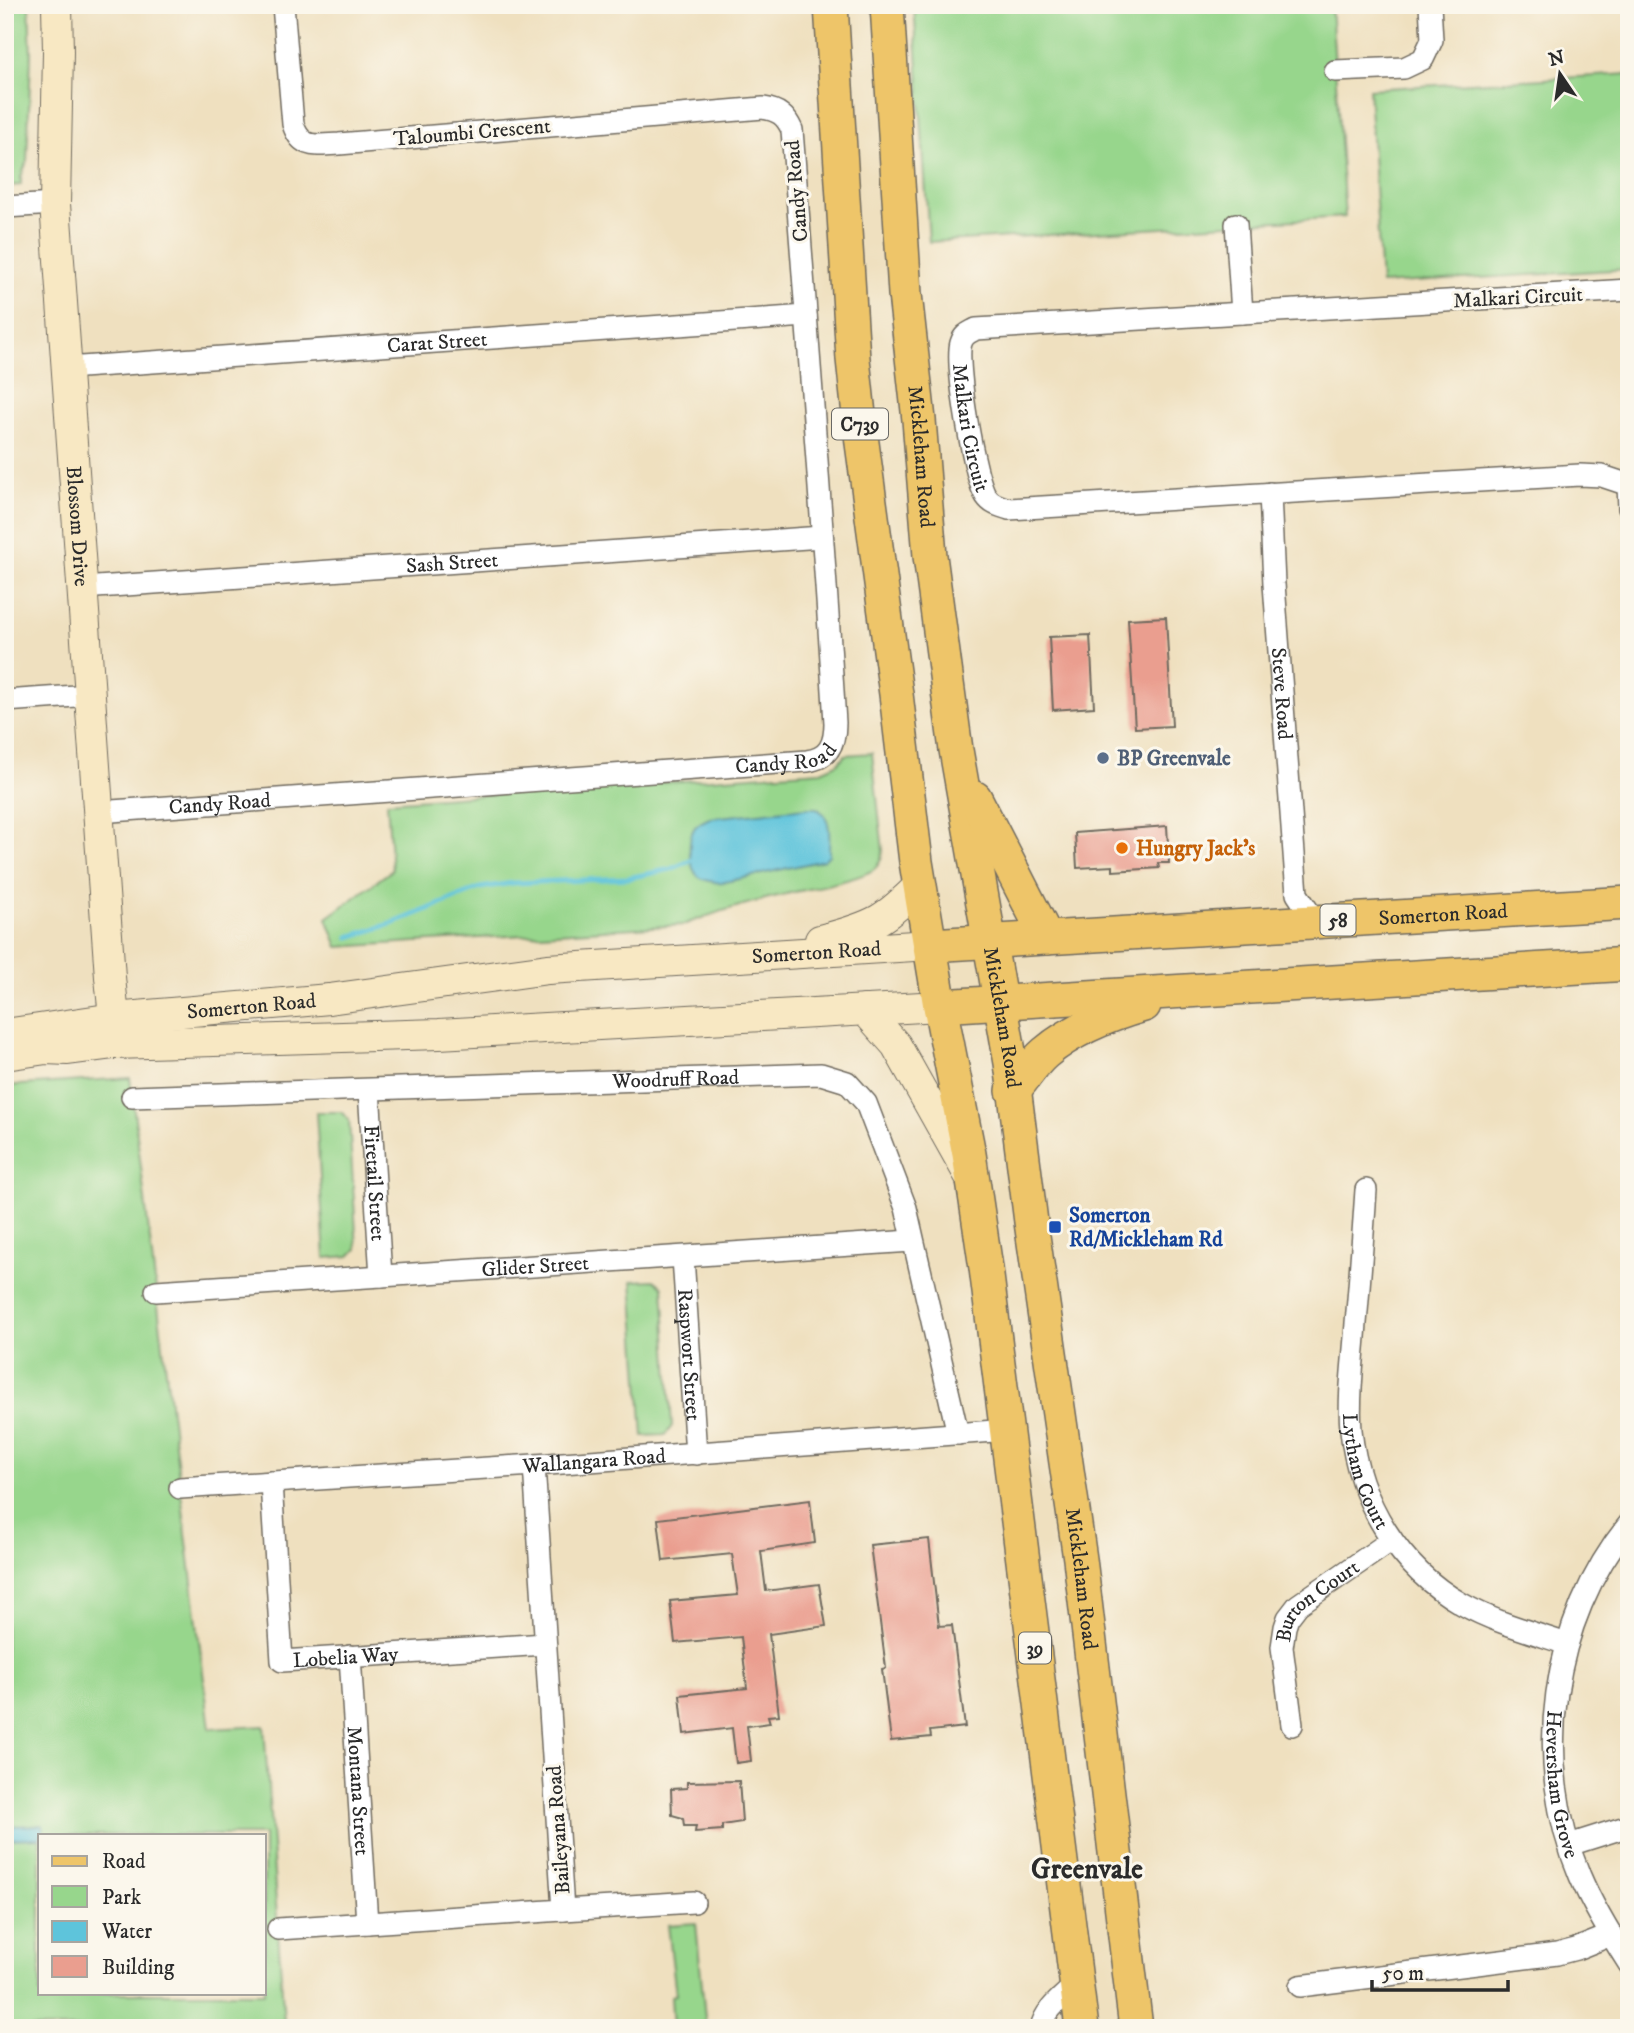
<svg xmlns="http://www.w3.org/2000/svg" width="1634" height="2033" viewBox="0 0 1634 2033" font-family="'IM FELL DW Pica',serif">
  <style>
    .green { fill: #97d68c; stroke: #61805c; stroke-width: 2; fill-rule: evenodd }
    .water { fill: #5ec4db; stroke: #447883; stroke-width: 2 }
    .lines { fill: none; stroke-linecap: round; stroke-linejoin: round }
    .stream { stroke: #5ec4db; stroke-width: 5 }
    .building { fill: #ea9e8f }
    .street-casing { stroke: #706a5f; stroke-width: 24 }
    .secondary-casing { stroke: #706a5f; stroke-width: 32 }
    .primary-casing { stroke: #706a5f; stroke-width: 36 }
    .street { stroke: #fff; stroke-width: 21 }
    .secondary { stroke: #f8e8c3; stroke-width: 30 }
    .primary { stroke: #eec569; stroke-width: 33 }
    .service-dot { fill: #5c6f8a; stroke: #fbf7ec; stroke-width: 2.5 }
    .food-dot { fill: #e8710a; stroke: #fbf7ec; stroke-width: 2.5 }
    .transit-dot { fill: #1a4fb4; stroke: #fbf7ec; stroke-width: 2.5 }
    .labels { text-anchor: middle; stroke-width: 6; stroke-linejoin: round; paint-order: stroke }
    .shield { fill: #fbf7ec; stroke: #696865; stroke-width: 2 }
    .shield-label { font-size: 19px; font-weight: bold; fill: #2b2b2b }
    .street-label { font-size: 21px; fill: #2b2b2b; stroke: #fbf7ec }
    .service-label { font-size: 21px; font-weight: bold; fill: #4e5e75; stroke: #fbf7ec; text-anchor: start }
    .food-label { font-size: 21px; font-weight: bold; fill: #c56008; stroke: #fbf7ec; text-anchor: start }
    .transit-label { font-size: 21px; font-weight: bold; fill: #164399; stroke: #fbf7ec; text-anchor: start }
    .district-label { font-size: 28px; font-weight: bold; fill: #2b2b2b; stroke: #fbf7ec }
  </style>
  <rect width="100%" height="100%" fill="#fbf7ec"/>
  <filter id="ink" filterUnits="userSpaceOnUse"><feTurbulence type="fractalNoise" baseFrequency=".0143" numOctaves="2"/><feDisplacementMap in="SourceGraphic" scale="14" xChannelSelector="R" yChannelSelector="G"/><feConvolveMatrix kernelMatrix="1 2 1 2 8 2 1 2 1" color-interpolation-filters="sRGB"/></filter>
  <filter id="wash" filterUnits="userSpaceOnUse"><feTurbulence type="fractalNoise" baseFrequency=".00686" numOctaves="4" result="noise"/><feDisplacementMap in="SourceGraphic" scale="28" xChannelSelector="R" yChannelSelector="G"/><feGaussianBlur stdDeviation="1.57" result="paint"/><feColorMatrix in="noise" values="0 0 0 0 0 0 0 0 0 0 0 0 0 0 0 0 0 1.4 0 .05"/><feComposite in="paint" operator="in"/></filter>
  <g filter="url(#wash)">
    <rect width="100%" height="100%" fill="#efe0bf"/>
    <path class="green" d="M5,5H29L31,55L27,161L21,177V185L5,186Z
      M914,5H1331L1345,217L929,242Z
      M1629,74V269L1381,284L1369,89Z
      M872,753L883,851C881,859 879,866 873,870C857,880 818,887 799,891C759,900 720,910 683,925L338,947L327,918L392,870L387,802L821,771L837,764L845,755Z
      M130,1078L210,1729L264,1726L284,2021L202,2028H5V1086ZM40,1835H264V1993H40Z
      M316,1112H341L349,1120L357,1249L350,1256L325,1258Z
      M654,1280L663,1287L672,1426L665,1435L643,1436L632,1281Z
      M696,1923L706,2028H673L671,1996L676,1995L668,1925Z"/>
    <path class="water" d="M806,808H816C833,817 829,838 829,855L824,860L721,883C714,882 704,881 699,877C688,868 687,838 695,827C699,823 705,820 710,818Z
      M43,1825V1835H40V1838L10,1839V1826Z"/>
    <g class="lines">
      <path class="stream" d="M349,937L394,923L480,888L513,883L628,878L671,869L692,860"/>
    </g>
    <g id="blocks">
      <path class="building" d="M1166,617L1172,726L1135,728L1128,619Z
        M1090,635L1094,707L1053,710L1049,637Z
        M1167,826L1169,863H1158L1159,868L1113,871V866L1077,868L1075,833Z
        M810,1500L815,1543L761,1551L766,1591L819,1584L826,1626L769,1634L779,1715L768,1716L770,1723L747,1726L751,1761L736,1763L732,1728L684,1734L680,1695L747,1688L741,1637L675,1643L670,1601L738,1595L732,1554L663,1561L658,1519Z
        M929,1539L939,1626L952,1625L965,1727L930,1731L931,1737L891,1741L882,1669L886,1668L870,1545Z
        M739,1781L742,1822L722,1825V1830L695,1832L696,1826H684L683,1818L672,1815L671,1789L687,1788V1782Z"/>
    </g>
  </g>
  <g filter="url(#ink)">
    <use href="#blocks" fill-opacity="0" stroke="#706a5f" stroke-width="2"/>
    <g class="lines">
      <g class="street-casing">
        <g id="street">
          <path d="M1335,71L1404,68L1423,59L1432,40L1430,5"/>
          <path d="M5,207L55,204"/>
          <path d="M1236,224L1242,313"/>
          <path id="s1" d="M1629,290L976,329C969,333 964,334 961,343C955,363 974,478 986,496C992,505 1000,506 1009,509L1580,475L1602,476L1629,485"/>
          <path id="s2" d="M67,368L806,316"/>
          <path d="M1628,485L1629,508"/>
          <path id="s3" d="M1270,493L1274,584L1297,894L1315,921"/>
          <path id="s4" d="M82,588L822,537"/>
          <path d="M5,701L90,695"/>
          <path id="s5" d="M98,812L807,761C829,758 835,744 835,723C823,525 807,328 792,130C786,116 778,110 763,108L339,144C316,145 301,150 293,124L283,5"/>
          <path id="s6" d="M369,1090L381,1276"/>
          <path id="s7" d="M132,1097L821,1074L847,1082L866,1103L906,1208L958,1434"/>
          <path id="s8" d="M1366,1190C1363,1234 1360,1279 1356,1323C1354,1358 1348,1395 1351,1430C1358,1501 1400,1569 1462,1604C1494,1622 1531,1632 1567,1644"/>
          <path id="s9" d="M683,1257L696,1454"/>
          <path id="s10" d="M156,1291L912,1241"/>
          <path id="s11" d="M271,1482L282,1661L545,1644"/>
          <path id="s12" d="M180,1488L549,1464L1008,1430"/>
          <path id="s13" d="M1629,1524C1551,1621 1531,1761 1580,1876C1593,1907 1611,1936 1629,1964"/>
          <path id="s14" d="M350,1656L367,1923"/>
          <path id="s15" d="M1292,1725L1282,1647L1285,1627L1288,1618L1298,1605L1392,1540"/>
          <path d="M1569,1845L1629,1826"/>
          <path d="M563,1910L694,1902"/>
          <path d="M278,1929L563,1910L534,1465"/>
          <path d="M1300,1986L1557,1954L1576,1949L1611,1935"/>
          <path d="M1041,2028C1045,2009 1063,1997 1077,1983"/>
        </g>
      </g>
      <g class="secondary-casing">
        <g id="secondary">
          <path id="s16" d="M57,5L58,52L55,204L110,977L114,1018V1044"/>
          <path d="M820,940C839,935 860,930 878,920C894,911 907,897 920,885"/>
          <path d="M865,1010L896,1045L969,1175"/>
          <path id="s17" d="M5,1034L114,1018L329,999L548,969L930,945"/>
          <path d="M5,1055L46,1049L68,1050L114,1044L439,1034L940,1006"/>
        </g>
      </g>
      <g class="primary-casing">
        <g id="primary">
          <path d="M831,5L853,359L862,443L896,694L916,862L940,1006L969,1154L986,1268L1082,2028"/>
          <path id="s18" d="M887,5L905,294L919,420L930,556L956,750L1011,1063L1031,1222L1080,1559L1136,2028"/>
          <path d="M975,798L1047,938"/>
          <path id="s19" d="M930,945L1629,903"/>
          <path d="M940,1006L1629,964"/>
          <path d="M1013,1091C1024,1079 1033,1063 1045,1053C1073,1029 1109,1015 1144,1005"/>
        </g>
      </g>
      <use href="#street" class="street"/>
      <use href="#secondary" class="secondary"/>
      <use href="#primary" class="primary"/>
    </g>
  </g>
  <circle class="service-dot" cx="1103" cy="758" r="7"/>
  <circle class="food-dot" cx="1122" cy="848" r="7"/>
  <rect class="transit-dot" x="1048" y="1220" width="14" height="14" rx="3.5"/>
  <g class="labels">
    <g class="shield">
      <rect x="832" y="408.5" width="56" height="31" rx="5"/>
      <rect x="1320.5" y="904.5" width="35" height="31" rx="5"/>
      <rect x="1019" y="1632.5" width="32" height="31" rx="5"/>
    </g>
    <g class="shield-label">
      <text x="860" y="431">C739</text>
      <text x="1338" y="927">58</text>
      <text x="1035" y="1655">39</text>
    </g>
    <g class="street-label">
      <text transform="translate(472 132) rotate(-5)" y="7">Taloumbi Crescent</text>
      <text transform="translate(796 191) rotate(-95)" y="7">Candy Road</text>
      <text transform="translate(1518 297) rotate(-3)" y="7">Malkari Circuit</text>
      <text dy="7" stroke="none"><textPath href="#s2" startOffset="371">Carat Street</textPath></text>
      <text dy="7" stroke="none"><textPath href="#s1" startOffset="761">Malkari Circuit</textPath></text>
      <text dy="7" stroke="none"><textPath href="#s18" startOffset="453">Mickleham Road</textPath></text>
      <text dy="7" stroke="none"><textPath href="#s16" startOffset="522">Blossom Drive</textPath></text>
      <text dy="7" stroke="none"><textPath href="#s4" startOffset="371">Sash Street</textPath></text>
      <text dy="7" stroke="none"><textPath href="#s3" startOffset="201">Steve Road</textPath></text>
      <text dy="7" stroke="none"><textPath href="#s5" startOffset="690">Candy Road</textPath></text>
      <text dy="7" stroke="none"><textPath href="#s5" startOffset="122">Candy Road</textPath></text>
      <text dy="7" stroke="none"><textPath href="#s19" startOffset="514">Somerton Road</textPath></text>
      <text dy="7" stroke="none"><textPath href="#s17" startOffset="816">Somerton Road</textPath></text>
      <text dy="7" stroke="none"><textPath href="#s17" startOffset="248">Somerton Road</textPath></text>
      <text dy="7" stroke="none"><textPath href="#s18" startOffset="1020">Mickleham Road</textPath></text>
      <text dy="7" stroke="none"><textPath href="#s7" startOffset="544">Woodruff Road</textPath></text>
      <text dy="7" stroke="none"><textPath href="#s6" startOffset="93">Firetail Street</textPath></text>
      <text dy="7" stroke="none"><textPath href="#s10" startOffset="380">Glider Street</textPath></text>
      <text dy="7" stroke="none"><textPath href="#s9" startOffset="98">Raspwort Street</textPath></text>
      <text dy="7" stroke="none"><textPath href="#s12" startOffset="415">Wallangara Road</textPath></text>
      <text dy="7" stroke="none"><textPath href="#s8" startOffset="284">Lytham Court</textPath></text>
      <text dy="7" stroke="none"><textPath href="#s18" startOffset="1587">Mickleham Road</textPath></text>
      <text dy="7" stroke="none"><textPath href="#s15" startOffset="140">Burton Court</textPath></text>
      <text dy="7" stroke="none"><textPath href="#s11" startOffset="243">Lobelia Way</textPath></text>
      <text dy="7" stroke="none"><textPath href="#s13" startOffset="278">Heversham Grove</textPath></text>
      <text dy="7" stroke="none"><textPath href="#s14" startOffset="135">Montana Street</textPath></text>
      <text transform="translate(558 1830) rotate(-94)" y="7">Baileyana Road</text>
    </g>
    <g class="service-label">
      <text x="1117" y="765">BP Greenvale</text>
    </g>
    <g class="food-label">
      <text x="1136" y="855">Hungry Jack's</text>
    </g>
    <g class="transit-label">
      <text x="1069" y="1222">Somerton<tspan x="1069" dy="24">Rd/Mickleham Rd</tspan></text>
    </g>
    <g class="district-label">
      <text x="1087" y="1878">Greenvale</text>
    </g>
  </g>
  <rect width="1634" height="2033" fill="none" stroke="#fbf7ec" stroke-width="28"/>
  <rect x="38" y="1834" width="228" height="161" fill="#fbf7ec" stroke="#a8a59f" stroke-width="2"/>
  <rect x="52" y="1856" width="35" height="10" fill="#eec569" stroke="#a8a59f" stroke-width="2"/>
  <text x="102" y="1868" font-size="21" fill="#2b2b2b">Road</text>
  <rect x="52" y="1886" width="35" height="21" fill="#97d68c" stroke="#a8a59f" stroke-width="2"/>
  <text x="102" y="1904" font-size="21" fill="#2b2b2b">Park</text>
  <rect x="52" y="1921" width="35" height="21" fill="#5ec4db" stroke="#a8a59f" stroke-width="2"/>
  <text x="102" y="1938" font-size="21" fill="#2b2b2b">Water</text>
  <rect x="52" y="1956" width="35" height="21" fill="#ea9e8f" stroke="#a8a59f" stroke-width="2"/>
  <text x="102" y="1974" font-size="21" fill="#2b2b2b">Building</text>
  <g transform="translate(1560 74) rotate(347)" stroke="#fbf7ec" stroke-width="5" paint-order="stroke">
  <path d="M0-5L12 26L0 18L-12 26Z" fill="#2b2b2b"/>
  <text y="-10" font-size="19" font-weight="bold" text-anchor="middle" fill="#2b2b2b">N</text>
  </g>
  <path d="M1372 1980v10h136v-10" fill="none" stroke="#2b2b2b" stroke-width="3.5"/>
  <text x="1382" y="1980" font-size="21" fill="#2b2b2b" stroke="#fbf7ec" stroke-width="5" paint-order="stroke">50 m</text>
</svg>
